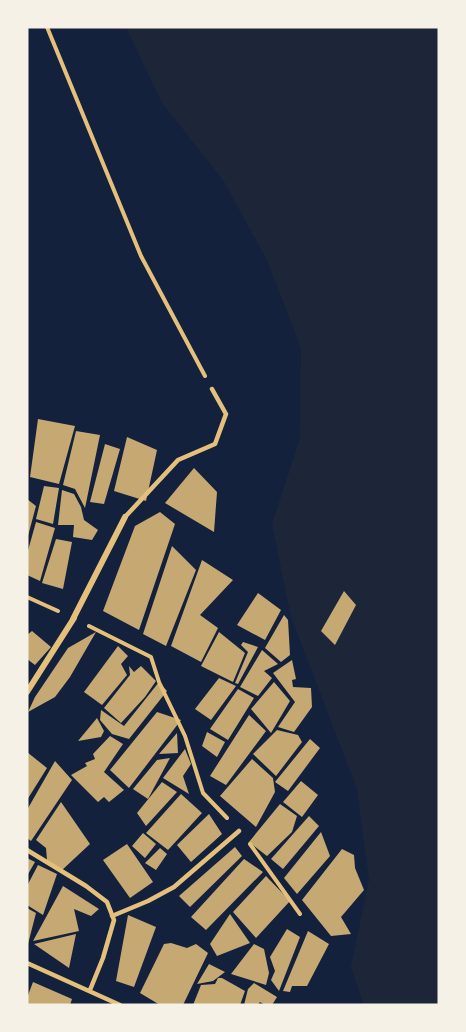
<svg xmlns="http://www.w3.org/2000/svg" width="466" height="1032" viewBox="0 0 466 1032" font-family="'Libre Baskerville',serif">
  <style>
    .green { fill: #1d2539 }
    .building { fill: #c6a872 }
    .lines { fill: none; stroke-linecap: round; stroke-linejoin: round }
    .path { stroke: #e5c07b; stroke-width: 4 }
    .service { stroke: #e5c07b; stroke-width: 4.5 }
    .minor { stroke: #e5c07b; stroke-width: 6 }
  </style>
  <rect width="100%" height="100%" fill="#14213d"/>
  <path class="green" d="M126,27H439V1005H364L351,967L369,879L357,789L291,617L272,524L300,438L301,348L267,260L223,180L162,103Z"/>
  <path class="building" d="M38,419L75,426L59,484L30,477Z
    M76,431L100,435L85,508L75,489L63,485Z
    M127,437L157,450L146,501L114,491Z
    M105,444L120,449L104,504L90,502Z
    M194,468L217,492L214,532L165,503Z
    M44,486L59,488L53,524L36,519Z
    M62,490L74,494L81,507L84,520L98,530L92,540L73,537L74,525H58Z
    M27,499L36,506L28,536H27Z
    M160,512L175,524L139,630L103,611L135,526Z
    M36,522L55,528L40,581L27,575V554Z
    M56,539L72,542L63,589L42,583Z
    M172,546L196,570L166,646L143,634Z
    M202,560L233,580L200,615L218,628L201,662L171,646Z
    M344,591L356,605L335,645L321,631Z
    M258,593L281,610L265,640L237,625Z
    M284,615L288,620L290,655L281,662L265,648Z
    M32,631L51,647L35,665L27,659V635Z
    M96,632L70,677L55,697L28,712L35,697L68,648Z
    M219,632L245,653L233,682L201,666Z
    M243,642L258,647L238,684L235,683L248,652L241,645Z
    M118,646L128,656L121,664L127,675L102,705L84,692Z
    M262,650L278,664L264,671L272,678L258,696L240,687Z
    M292,660L296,679L292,680L293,687L311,688L312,707L294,732L278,727L295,702L273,673Z
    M129,666L134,672L141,666L156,681L145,697L121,723L104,708L130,675Z
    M219,678L236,686L211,720L195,709Z
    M159,682L167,691L129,739L112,734L100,720L101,710L124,726Z
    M274,682L290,701L271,733L251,709Z
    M238,689L254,698L228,740L210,729Z
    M157,712L181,720L129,788L110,770Z
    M249,715L266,731L226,785L210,776Z
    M97,718L104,731L101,737L78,741Z
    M277,730L298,735L302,742L276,776L253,754Z
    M207,732L225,742L217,757L202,746Z
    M177,733L178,753L159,754Z
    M110,736L123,744L104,772L124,790L109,802L104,797L98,802L71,775L87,766L85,763L95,759L93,754Z
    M310,739L320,748L288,791L275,782Z
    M185,749L191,764L183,776L189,794L163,778Z
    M27,752L47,768L27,800Z
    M170,758L148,799L133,789L157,760Z
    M252,759L273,778L275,792L256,827L220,796Z
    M55,761L72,780L31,841L27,838V810Z
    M301,781L318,795L302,817L283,802Z
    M162,782L177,792L146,826L137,813Z
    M181,794L202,813L168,850L146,833Z
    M61,802L90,844L61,871L47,860L46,848L36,840Z
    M280,804L297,816L292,832L267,856L249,842Z
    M209,814L222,834L191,862L177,845Z
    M309,816L319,826L283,869L271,859Z
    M321,832L330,856L297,894L284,878Z
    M143,833L156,844L145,858L132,846Z
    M127,844L153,882L130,898L103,860Z
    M235,847L242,856L190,907L179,896Z
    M160,848L167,854L156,870L145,863Z
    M342,849L354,855L355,868L364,890L341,917L351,934L331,936L302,900Z
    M27,858L35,862L27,876Z
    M244,859L263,872L206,930L191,917Z
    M38,865L57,874L43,915L27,905V886Z
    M266,876L290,901L256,938L233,912Z
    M63,886L99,909L91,916L74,909L79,931L33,941Z
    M27,908L36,913L28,944H27Z
    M230,914L250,943L217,956L210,944Z
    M128,915L156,927L134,987L116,981Z
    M287,929L300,937L279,991L271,980L275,971L270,957Z
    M308,931L329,944L307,986H292L290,992L283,991Z
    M76,934L69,968L34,944Z
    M171,943L187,948L196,944L208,953L183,1005H160L140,993L164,944Z
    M254,944L264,949L269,973L266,985L231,974Z
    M209,964L225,972L213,981L197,984Z
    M218,978H222L245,991L240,1005H193L201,985L215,984Z
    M33,982L72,999L70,1005H27V998Z
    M254,983L277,997L272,1005H265L260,1002L258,1005H244L248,989Z"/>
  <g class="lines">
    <path class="path" d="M47,27L141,256L205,376
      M27,597L58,611
      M89,626L151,657L159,682L185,736L203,793L227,818
      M250,844L300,914"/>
    <path class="service" d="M125,517L178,460L215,444L226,414L212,389
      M27,850L86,886L107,902L114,920L103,958L90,990
      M112,916L148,901L174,887L239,831
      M27,963L120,1005"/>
    <path class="minor" d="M73,619L125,517
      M27,692L74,618"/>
  </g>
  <rect width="466" height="1032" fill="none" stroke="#f6f1e7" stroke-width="57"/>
</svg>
